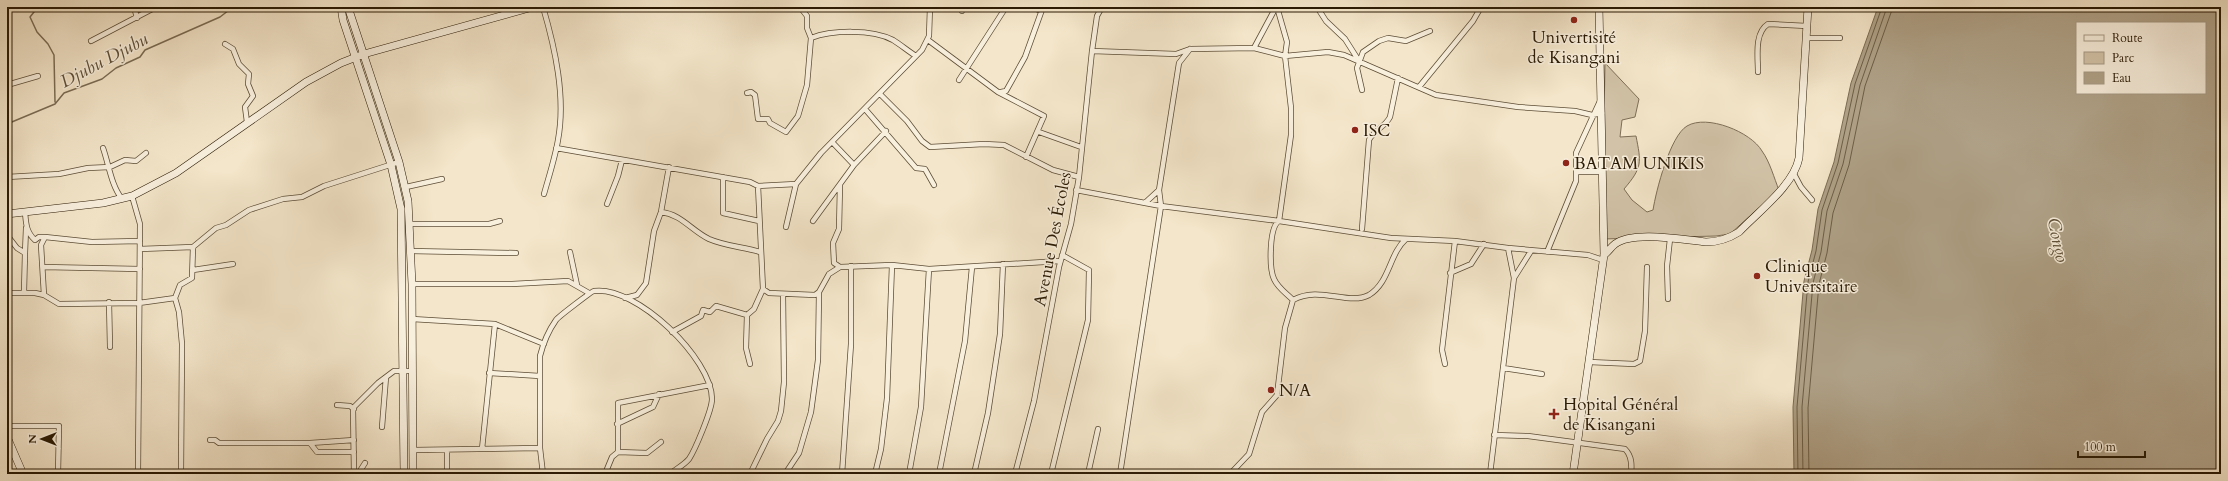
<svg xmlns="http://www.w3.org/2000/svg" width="2228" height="481" viewBox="0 0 2228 481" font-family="Cardo,serif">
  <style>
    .green { fill: #d2c3a8; stroke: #7e6e56 }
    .water { fill: #afa187; stroke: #7a6b53; fill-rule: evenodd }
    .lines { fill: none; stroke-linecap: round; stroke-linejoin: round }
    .shore { stroke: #6c5e46; stroke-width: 1 }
    .stream { stroke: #7a6b53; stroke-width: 1.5 }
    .street-casing { stroke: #5c4d36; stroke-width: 6 }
    .secondary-casing { stroke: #2a1a04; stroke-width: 8 }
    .street { stroke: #f8efdd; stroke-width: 4.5 }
    .secondary { stroke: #f8efdd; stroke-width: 7 }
    .poi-dot { fill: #8f2418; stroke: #f8efdd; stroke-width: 1.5 }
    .labels { text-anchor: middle; stroke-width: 3; stroke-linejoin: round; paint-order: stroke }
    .poi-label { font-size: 17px; fill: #2a1a04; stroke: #f8efdd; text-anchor: start }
    .street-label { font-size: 17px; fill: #2a1a04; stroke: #f8efdd }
    .water-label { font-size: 18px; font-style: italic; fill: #5f5038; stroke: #f8efdd }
  </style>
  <rect width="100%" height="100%" fill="#f4e6ca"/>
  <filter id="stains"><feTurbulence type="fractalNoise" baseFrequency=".005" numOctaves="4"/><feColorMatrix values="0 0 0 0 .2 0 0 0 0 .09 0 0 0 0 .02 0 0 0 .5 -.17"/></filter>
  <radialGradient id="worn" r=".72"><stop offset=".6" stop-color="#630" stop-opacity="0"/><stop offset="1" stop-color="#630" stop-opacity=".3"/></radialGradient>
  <path class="green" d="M1605,63L1639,99L1635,117L1622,120L1620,137L1636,136C1641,162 1643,167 1624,189L1632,200L1647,212L1653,210C1656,191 1670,136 1687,126C1707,114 1751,132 1762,151C1770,162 1774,178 1779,190L1730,234L1716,236L1602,239Z"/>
  <path class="water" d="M1878,7H2221V474H1794L1793,407L1804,281L1812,250L1818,209L1834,162L1851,83ZM2077,23H2205V93H2077Z"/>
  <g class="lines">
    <path class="shore" d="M1798,474L1797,407L1808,282L1816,251L1822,210L1838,163L1855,84L1882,7
      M1803,474L1802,407L1813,283L1821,252L1827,211L1843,164L1860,85L1887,7
      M1809,474L1808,408L1819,284L1827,253L1833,213L1849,165L1865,86L1893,7"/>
    <path class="stream" d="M38,7L30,17L37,32L48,44L54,55L55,102
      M7,124L55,104L64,93L102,79L116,68L140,57L145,50L220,17L233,7"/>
    <g class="street-casing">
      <path id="street" d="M134,7L137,18
        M543,7C555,48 566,97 558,140C555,158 549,176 544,194
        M800,7L807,16V28L811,38C832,30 872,29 893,40C901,45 908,51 916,56
        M1032,7L1041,11
        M1277,7L1287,42L1285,56L1291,108V135L1279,221C1269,227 1269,268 1274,279C1278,288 1286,293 1293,300
        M1317,7L1326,21L1345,39L1359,61
        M962,11L963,7
        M1806,38H1840
        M928,40L998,92L1044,116L1026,157
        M91,41L156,7
        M225,44L233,49L239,64L249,74L248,84L253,96L245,107L247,122
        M1254,48L1276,7
        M1092,51L1176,54L1190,49L1254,48L1285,56L1328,52L1344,55L1436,95L1518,107L1575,111L1592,115L1602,113
        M1758,72C1758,57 1754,33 1768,24L1807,26
        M959,80L1006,7
        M7,85L38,76
        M1419,87L1473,21L1481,7
        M1362,90L1357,68L1363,52L1379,41L1388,38L1406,41L1430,31
        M1001,92L1006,91L1025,57L1043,7
        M747,93L751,92L755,95L758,119H768L770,123L786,132L798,116L807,85L811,38
        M880,94L907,121L922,141L930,147L984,144L1004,145L1053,170L1079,177
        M865,109L916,168L925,169L934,185
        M1039,132L1081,147
        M833,143L854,165
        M103,148C109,165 111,185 122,199
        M556,148L750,182L758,186L796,184L821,153L922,50L929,36L930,7
        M1577,172H1603
        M1794,174L1801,187L1812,200
        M7,177L59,174L88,168L110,167L125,160L136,161L146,153
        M723,177V213L759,221
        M406,187L442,179
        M1076,190L1161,206L1279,221L1391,238L1455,241L1508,248L1588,255L1603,260
        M132,196L140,224L138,474
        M1146,202L1159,190
        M607,204L618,176L622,160
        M25,212C26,223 26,232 35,240L39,237H45L41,245L44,295
        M661,212C681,214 692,231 709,239C725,246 743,247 760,252
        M813,221L854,165L886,131
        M410,224H489L500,221
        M786,227L796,184
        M1362,229L1369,140C1374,130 1385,127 1390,117L1398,78
        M7,235L17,248L25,253L24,292
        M45,237L92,242L140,241
        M140,249L193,247L216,228L226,225L249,210L283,199L302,197L324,186L399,162
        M410,251L516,253
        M570,252L577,285
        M1547,252L1576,181V153L1600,101
        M25,253L26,228
        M43,267L140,269
        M840,267L834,263L833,243L839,229L840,185
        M193,270L233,264
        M1450,273L1471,264L1484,244
        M1514,278L1531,251
        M412,284H512L568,281L589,293
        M763,289L769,293L815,295L819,292L829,274L840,267L892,265L929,269L1060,261
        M7,293H35L44,295L59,304L139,303L175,298L179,312L182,344L181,474
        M175,298L180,285L192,278L193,247
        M625,298L637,295L646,283L654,231L661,212L669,167
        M1668,299L1667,266L1670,239
        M109,302L110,347
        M412,319L495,324L544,344
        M672,332L701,316L703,310L710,312L716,306L747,315
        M1589,362L1634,364L1640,361L1645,331L1647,267
        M750,364L746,348L747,315L754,309L763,289L758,186
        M1445,364L1442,350L1455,241
        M1503,368L1542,374
        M489,373L540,376
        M337,405L350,406L354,409
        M617,424L653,407L659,394
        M7,426H59L58,474
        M382,427L386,377
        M1494,435L1528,436L1625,449C1632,456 1632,465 1631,474
        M210,440H215L219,443H310L317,452H354
        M661,442L647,453L618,452V403L710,385
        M310,443L354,440
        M482,449L495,324
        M413,450L540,448
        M447,450V474
        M354,474L353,408L378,383L394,371H412
        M358,474L365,463
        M543,474L540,448V356C543,344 549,330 556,320C558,317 592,291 594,291C636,285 712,359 712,399C712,410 695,450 689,459C684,465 676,469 670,474
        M605,474L612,457L618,452
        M750,474L767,439L778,421L781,411L784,382L783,294
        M785,474L799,453L811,412L818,360L819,292
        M842,474L851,344V266
        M875,474L881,449L887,398L892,265
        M909,474L921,407L929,269
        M939,474L965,341L972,267
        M974,474L988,413L1000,334L1003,264
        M1015,474L1034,401L1059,267L1071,224L1079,177L1092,51L1097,16L1102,7
        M1051,474L1088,320L1089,270L1062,255
        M1088,474L1098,429
        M1120,474L1161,206L1159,190L1179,63L1190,49
        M1230,474L1249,454L1262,412L1277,395L1285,328L1293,300C1319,285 1349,306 1369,295C1390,282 1389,254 1406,239
        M1490,474L1514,278L1508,248"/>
    </g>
    <g class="secondary-casing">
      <path id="secondary" d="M341,7L343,20L391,165L401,209L404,474
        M348,7L399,162L408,201L412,284L413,474
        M7,214L103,203L132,196L176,173L306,82L341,63L364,54L533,7
        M1604,255C1608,252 1611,247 1615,244C1633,230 1684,240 1706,242C1719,242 1728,239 1739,232C1758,212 1794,185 1799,158L1808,7
        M7,437L23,474
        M1573,474L1604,255L1599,7"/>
    </g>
    <use href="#street" class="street"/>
    <use href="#secondary" class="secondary"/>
  </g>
  <g class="poi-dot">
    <circle cx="1574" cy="20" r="4"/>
    <circle cx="1355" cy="130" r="4"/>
    <circle cx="1566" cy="163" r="4"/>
    <circle cx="1757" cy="276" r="4"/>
    <circle cx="1271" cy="390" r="4"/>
    <path d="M1552 408h4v4h4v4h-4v4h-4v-4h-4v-4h4z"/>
  </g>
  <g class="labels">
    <g class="poi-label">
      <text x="1574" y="43" text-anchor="middle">Univertisité<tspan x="1574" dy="20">de Kisangani</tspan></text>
      <text x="1363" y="136">ISC</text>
      <text x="1574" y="169">BATAM UNIKIS</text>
      <text x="1765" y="272">Clinique<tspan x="1765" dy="20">Universitaire</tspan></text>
      <text x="1279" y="396">N/A</text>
      <text x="1563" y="410">Hopital Général<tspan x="1563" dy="20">de Kisangani</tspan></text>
    </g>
    <g class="street-label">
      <text transform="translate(1052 239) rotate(-79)" y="6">Avenue Des Écoles</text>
    </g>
    <g class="water-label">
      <text transform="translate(104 60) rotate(-28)" y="6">Djubu Djubu</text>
      <text transform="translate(2058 240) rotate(78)" y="6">Congo</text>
    </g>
  </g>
  <rect width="2228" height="481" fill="none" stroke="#f4e6ca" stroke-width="24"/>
  <rect x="8" y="8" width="2212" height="465" fill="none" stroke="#2a1a04" stroke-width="2"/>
  <rect x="12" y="12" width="2204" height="457" fill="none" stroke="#2a1a04"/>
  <rect x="2076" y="22" width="130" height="72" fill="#f8efdd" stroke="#a69a86"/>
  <rect x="2084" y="35" width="20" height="6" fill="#f8efdd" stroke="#a69a86"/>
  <text x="2112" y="42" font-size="12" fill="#2a1a04">Route</text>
  <rect x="2084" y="52" width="20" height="12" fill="#d2c3a8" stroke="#a69a86"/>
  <text x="2112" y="62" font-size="12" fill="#2a1a04">Parc</text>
  <rect x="2084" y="72" width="20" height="12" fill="#afa187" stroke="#a69a86"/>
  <text x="2112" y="82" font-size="12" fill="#2a1a04">Eau</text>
  <g transform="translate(42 439) rotate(270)" stroke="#f8efdd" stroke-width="3" paint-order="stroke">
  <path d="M0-3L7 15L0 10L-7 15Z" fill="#2a1a04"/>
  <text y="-6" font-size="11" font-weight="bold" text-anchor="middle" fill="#2a1a04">N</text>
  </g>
  <path d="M2078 451v6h67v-6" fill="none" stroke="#2a1a04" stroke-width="2"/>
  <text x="2084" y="451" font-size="12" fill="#2a1a04" stroke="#f8efdd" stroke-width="3" paint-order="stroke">100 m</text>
  <rect width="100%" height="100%" filter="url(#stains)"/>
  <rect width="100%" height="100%" fill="url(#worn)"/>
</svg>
